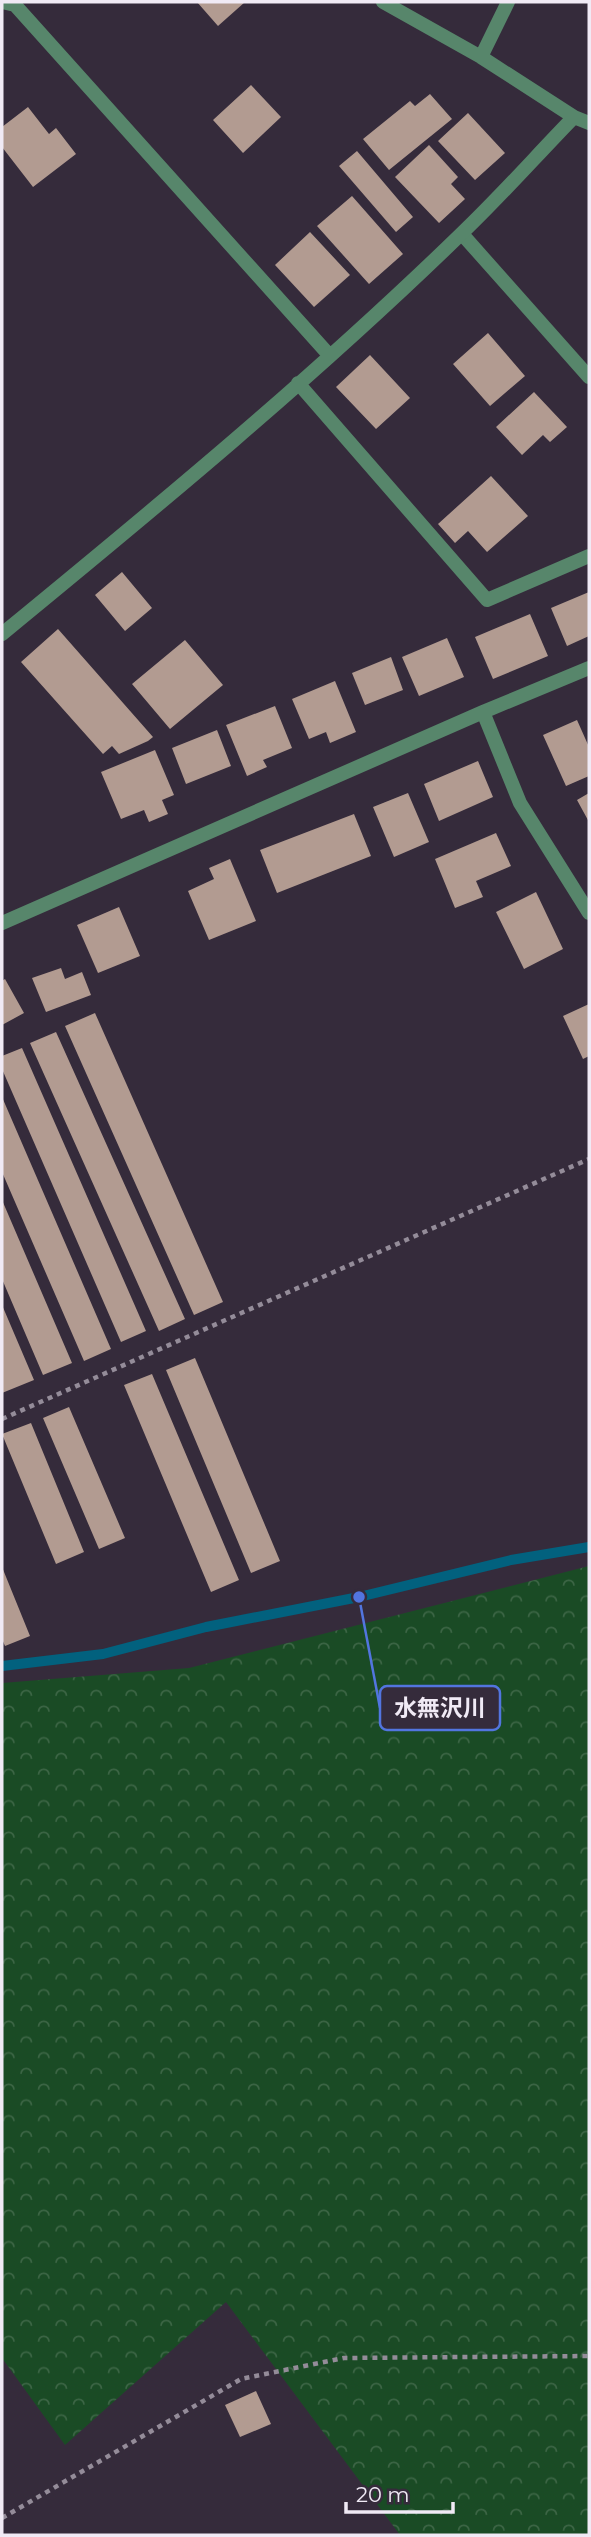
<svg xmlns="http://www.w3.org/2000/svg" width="591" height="2537" viewBox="0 0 591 2537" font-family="Montserrat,'Noto Sans JP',sans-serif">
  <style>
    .forest { fill: url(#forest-crowns) }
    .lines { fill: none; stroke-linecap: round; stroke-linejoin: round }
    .stream { stroke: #02617e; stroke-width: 10 }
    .building { fill: #b29b91 }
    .path { stroke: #948c99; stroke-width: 4.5; stroke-dasharray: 5 5; stroke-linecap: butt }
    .service { stroke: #57866b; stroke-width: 14 }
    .minor { stroke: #57866b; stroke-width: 14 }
    .leader { fill: none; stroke: #5275df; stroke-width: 2.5 }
    .callout-dot { fill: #5275df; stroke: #352b3b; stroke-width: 2.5 }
    .callout { fill: #352b3b; stroke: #5275df; stroke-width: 2.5 }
    .callout-label { font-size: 23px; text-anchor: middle; font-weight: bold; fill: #f0eaf5 }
  </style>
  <defs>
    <pattern id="forest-crowns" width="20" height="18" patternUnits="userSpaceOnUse" patternTransform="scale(1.75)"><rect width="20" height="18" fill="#1a4b25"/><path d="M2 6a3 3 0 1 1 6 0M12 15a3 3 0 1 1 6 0" fill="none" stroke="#3c6545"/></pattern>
  </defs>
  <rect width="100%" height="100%" fill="#352b3b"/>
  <path class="forest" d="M589,1566V2535H400L226,2302L65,2445L2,2358V1683L189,1668Z"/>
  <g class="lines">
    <path class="stream" d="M2,1666L103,1654L206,1627L359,1597L511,1560L589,1547"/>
  </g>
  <path class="building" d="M197,2H245L218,26Z
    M251,85L281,117L243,153L213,120Z
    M430,94L452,119L389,170L363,139L410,101L415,106Z
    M28,107L49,134L56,128L76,154L33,187L2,147V127Z
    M468,113L505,153L475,180L438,141Z
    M429,145L458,177L451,184L465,199L439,223L395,177Z
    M357,151L413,217L396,232L339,166Z
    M352,196L403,254L369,284L317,226Z
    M310,232L350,275L314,307L275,265Z
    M488,333L525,376L490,406L453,364Z
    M370,355L410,398L376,429L336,387Z
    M534,392L567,427L550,442L543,435L522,455L496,427Z
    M491,476L528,516L487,552L468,531L455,543L438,524Z
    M122,572L152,608L125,631L95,595Z
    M589,592V636L567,646L551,608Z
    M530,614L548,656L493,679L475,637Z
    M58,629L153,737L148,741L119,754L112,746L103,754L21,662Z
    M447,638L464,677L419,696L402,657Z
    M185,640L223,685L170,729L132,684Z
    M391,657L403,690L365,705L352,673Z
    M335,681L356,732L330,743L326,732L309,739L292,699Z
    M275,706L292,748L263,760L267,767L247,776L226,725Z
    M577,720L589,747V776L566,786L543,735Z
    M217,730L231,766L186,784L172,748Z
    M155,750L174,795L162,800L168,814L149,822L144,810L121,819L101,772Z
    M478,761L493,797L439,821L424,784Z
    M408,793L429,842L394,857L373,807Z
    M589,793V822L577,800Z
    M354,814L371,856L277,893L260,850Z
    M496,833L511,866L476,881L483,897L455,908L435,859Z
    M230,859L256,921L209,940L188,891L214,879L209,868Z
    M536,892L563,949L524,969L496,912Z
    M119,907L140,956L98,973L77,925Z
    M61,968L65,979L82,972L91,995L46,1012L32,978Z
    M5,979L24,1013L2,1025V981Z
    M589,1004V1056L583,1059L563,1016Z
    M95,1013L223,1302L194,1315L65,1026Z
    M56,1032L185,1319L159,1331L30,1043Z
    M22,1048L146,1331L121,1342L2,1069V1056Z
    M2,1097L111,1349L84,1361L2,1172Z
    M2,1200L72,1363L43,1375L2,1279Z
    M2,1305L34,1380L2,1393Z
    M195,1358L280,1561L251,1573L166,1370Z
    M152,1374L239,1580L211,1592L124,1385Z
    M69,1407L125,1538L99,1549L43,1418Z
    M31,1423L84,1552L56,1564L2,1434Z
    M2,1567L30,1636L5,1646L2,1639Z
    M256,2391L271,2424L240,2437L225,2405Z"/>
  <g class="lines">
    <path class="path" d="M2,1419L589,1159
      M2,2518L241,2379L344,2358L589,2356"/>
    <path class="service" d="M462,234L589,377"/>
    <path class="minor" d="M2,2L15,5L330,356
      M383,2L481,57L574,117L589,123
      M481,57L508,2
      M298,383L487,600L589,556
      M2,634C158,506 315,376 460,235C500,197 536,156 574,117
      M483,712L520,803L589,913
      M2,923L483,712L589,668"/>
  </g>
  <path class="leader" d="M359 1597L380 1708"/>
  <circle class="callout-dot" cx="359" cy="1597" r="7"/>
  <rect class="callout" x="380" y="1686" width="120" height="44" rx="7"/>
  <g class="callout-label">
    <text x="440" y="1716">水無沢川</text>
  </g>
  <rect width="591" height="2537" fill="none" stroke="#f0eaf5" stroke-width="7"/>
  <path d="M346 2502v10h107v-10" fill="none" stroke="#f0eaf5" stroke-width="3.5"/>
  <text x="356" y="2502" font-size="21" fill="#f0eaf5" stroke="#352b3b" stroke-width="5" paint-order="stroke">20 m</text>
</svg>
